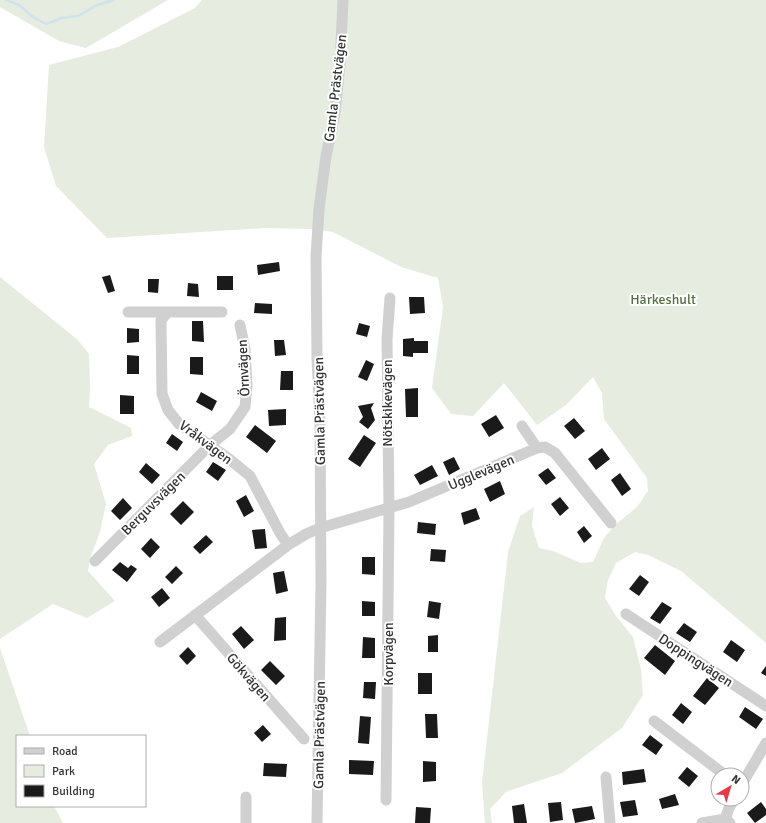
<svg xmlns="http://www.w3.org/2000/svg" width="766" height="823" viewBox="0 0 766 823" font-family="Signika,sans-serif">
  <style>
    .green { fill: #e6ecdf }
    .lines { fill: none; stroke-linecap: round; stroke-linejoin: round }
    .stream { stroke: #cfe2ee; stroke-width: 2.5 }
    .building { fill: #1a1a1a }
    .minor { stroke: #d0d0d0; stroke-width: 11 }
    .labels { text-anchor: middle; stroke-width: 4; stroke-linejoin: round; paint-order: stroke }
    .street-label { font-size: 14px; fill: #333; stroke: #fff }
    .park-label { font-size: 14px; fill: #56703f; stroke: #fff }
  </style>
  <rect width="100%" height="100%" fill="#fff"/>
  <path class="green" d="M0,0H168L86,48L59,41L0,7Z
    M202,0H766V643L681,571L648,555L635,552L616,563L608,580L605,598L616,616L633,637L641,669L643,695L622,728L562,773L506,792L490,809L492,823H485L482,783L508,552L520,516L534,507L532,526L539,548L553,551L581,563L593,562L604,538L615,525L637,507L648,491L647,478L604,419L602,393L593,377L566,405L537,425L504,383L473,416L451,414L432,388L443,307L438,278L401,267L333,232L312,229L265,228L107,238L56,186L44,147L49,65L118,47L195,8Z
    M0,277L78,340L89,354L90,388L89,407L131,428L132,436L108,445L94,464L106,504L100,532L91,556L88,571L115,601L87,618L53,604L0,639Z
    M0,648L30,736H17V806H54L63,823H0Z"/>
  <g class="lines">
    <path class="stream" d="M6,0L19,5L33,17L46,24L62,18L78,16L97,5L114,0"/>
  </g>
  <path class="building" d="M279,262L280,271L258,275L257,265Z
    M110,275L115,291L108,293L102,277Z
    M217,276H233V290H217Z
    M148,279H159L158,293L148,292Z
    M188,283L198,284L199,297L187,296Z
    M409,297H424L425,313L410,314Z
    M255,303L272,304V314L254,313Z
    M192,321H203L204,342L192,341Z
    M359,323L370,326L367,337L356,334Z
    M127,328L139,329V342L127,343Z
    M414,338V341H428V353H413V357L403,356V339Z
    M274,340H284L286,355L275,356Z
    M127,355L139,356V374H127Z
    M190,357H203V375L190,374Z
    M366,360L374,364L367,381L358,377Z
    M281,371H293V390H280Z
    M418,388V417H406L405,389Z
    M201,392L217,401L212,411L196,402Z
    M120,395L134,396V414H120Z
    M374,403L371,408L375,420L368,429L359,422L363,417L358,406Z
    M286,409V425L269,426L268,410Z
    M496,415L504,428L489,437L481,424Z
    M574,418L585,431L575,439L564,426Z
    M255,425L276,441L267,453L246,437Z
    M172,434L183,442L177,451L166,443Z
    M364,435L376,443L360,467L348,459Z
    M602,448L610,459L596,470L588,459Z
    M454,457L460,469L449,475L443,462Z
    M213,462L226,470L218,481L206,472Z
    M146,463L160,475L152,484L139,472Z
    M432,465L438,476L420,485L414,475Z
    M548,468L556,478L546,485L538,475Z
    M620,473L631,489L622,496L611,480Z
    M500,481L505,494L490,502L484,489Z
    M246,495L254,511L244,517L236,501Z
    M560,497L569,508L560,516L551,504Z
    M123,498L132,508L120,520L111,511Z
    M183,501L194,512L181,525L170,514Z
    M476,508L480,519L464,525L461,513Z
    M418,522L436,524L435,535L417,533Z
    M584,526L592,536L584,543L577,532Z
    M265,529L267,548L255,549L252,530Z
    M206,535L213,542L200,554L193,547Z
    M151,538L160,547L150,558L141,549Z
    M431,549L446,550L445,562L430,561Z
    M362,557H375V575L362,574Z
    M120,562L128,568L131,565L137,569L127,582L112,570Z
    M176,566L183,573L172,584L165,577Z
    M284,571L288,591L276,594L273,573Z
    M640,575L649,582L639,596L629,589Z
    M162,588L170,598L159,607L151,597Z
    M362,601L375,602V616H362Z
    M429,601L441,603L439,619L427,617Z
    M662,602L672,608L660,624L650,618Z
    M286,617V640L274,641L275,618Z
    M684,623L697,632L690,642L676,633Z
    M241,626L254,640L244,649L232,634Z
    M438,635V652H428V636Z
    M363,637L375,638V658H362Z
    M731,640L745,650L737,662L723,652Z
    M655,645L675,661L665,675L644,658Z
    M188,647L196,656L187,665L179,656Z
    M270,661L285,676L276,685L261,670Z
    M766,666V676L761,673Z
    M418,673H432V694H418Z
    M707,678L719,688L705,705L693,696Z
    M364,682H376L375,699L363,698Z
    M681,703L692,712L683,724L672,715Z
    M745,707L763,719L756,729L739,717Z
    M425,714H437L438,738H426Z
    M360,716L371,717L369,744L358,743Z
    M263,725L271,734L262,742L254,733Z
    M650,735L663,745L656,755L642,745Z
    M349,760L374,761L373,775L349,774Z
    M423,761L436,762V781L423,782Z
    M264,763L287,764L286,777L263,776Z
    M687,767L698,776L689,787L678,778Z
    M644,769L646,782L623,785L622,772Z
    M675,794L679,805L662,809L659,799Z
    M635,800L638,815L623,817L620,802Z
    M561,802L563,820L550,822L548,803Z
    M761,802L766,809V815L755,823L747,813Z
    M524,804L527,823H514L512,806Z
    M592,806L595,819L575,823L572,809Z
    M416,807L431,808L430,823H415Z"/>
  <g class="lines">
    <path class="minor" d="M128,312H168
      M222,312H168L161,320L162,394L168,410L179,424L228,458L250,476L280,533L288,545
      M522,426L537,448
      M95,561L210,445L230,429L245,407L247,386L245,349L240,325
      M626,614L766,706
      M195,615L304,739
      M160,642L288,545L306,534L320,528L409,502L537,448L545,447L555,453L611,523
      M654,721L725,775
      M606,777L610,823
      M742,784L766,743
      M246,797V823
      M386,800L389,508L387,339L390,298
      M725,819L729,808L734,799
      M317,823L321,582L320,422L317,358L316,257L319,209L326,156L335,113L340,65L343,0
      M702,823L725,819L730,823"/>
  </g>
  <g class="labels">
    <g class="street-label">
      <text transform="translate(335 88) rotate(-83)" y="5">Gamla Prästvägen</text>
      <text transform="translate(243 368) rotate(-93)" y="5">Örnvägen</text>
      <text transform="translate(387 403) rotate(-90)" y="5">Nötskikevägen</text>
      <text transform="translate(319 411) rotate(-91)" y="5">Gamla Prästvägen</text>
      <text transform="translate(206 442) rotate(37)" y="5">Vråkvägen</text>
      <text transform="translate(481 472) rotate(-23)" y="5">Ugglevägen</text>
      <text transform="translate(153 503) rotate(-45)" y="5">Berguvsvägen</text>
      <text transform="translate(388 654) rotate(-90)" y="5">Korpvägen</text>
      <text transform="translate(696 660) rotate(33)" y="5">Doppingvägen</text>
      <text transform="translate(249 677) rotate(49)" y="5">Gökvägen</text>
      <text transform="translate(319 735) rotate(-89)" y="5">Gamla Prästvägen</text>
    </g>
    <g class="park-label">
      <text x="663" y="304">Härkeshult</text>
    </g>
  </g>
  <rect x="16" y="735" width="130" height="72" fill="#ffffff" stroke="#adadad"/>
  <rect x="24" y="748" width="20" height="6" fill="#d0d0d0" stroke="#adadad"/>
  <text x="52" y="755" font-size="12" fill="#333333">Road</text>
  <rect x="24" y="765" width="20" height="12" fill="#e6ecdf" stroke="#adadad"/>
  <text x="52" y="775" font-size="12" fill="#333333">Park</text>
  <rect x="24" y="785" width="20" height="12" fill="#1a1a1a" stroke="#adadad"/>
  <text x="52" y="795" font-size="12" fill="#333333">Building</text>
  <g transform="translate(730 787) rotate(38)"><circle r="19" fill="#ffffff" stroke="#adadad"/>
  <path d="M0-3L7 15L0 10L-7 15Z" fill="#e63946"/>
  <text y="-6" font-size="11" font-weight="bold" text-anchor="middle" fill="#333333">N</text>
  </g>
</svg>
